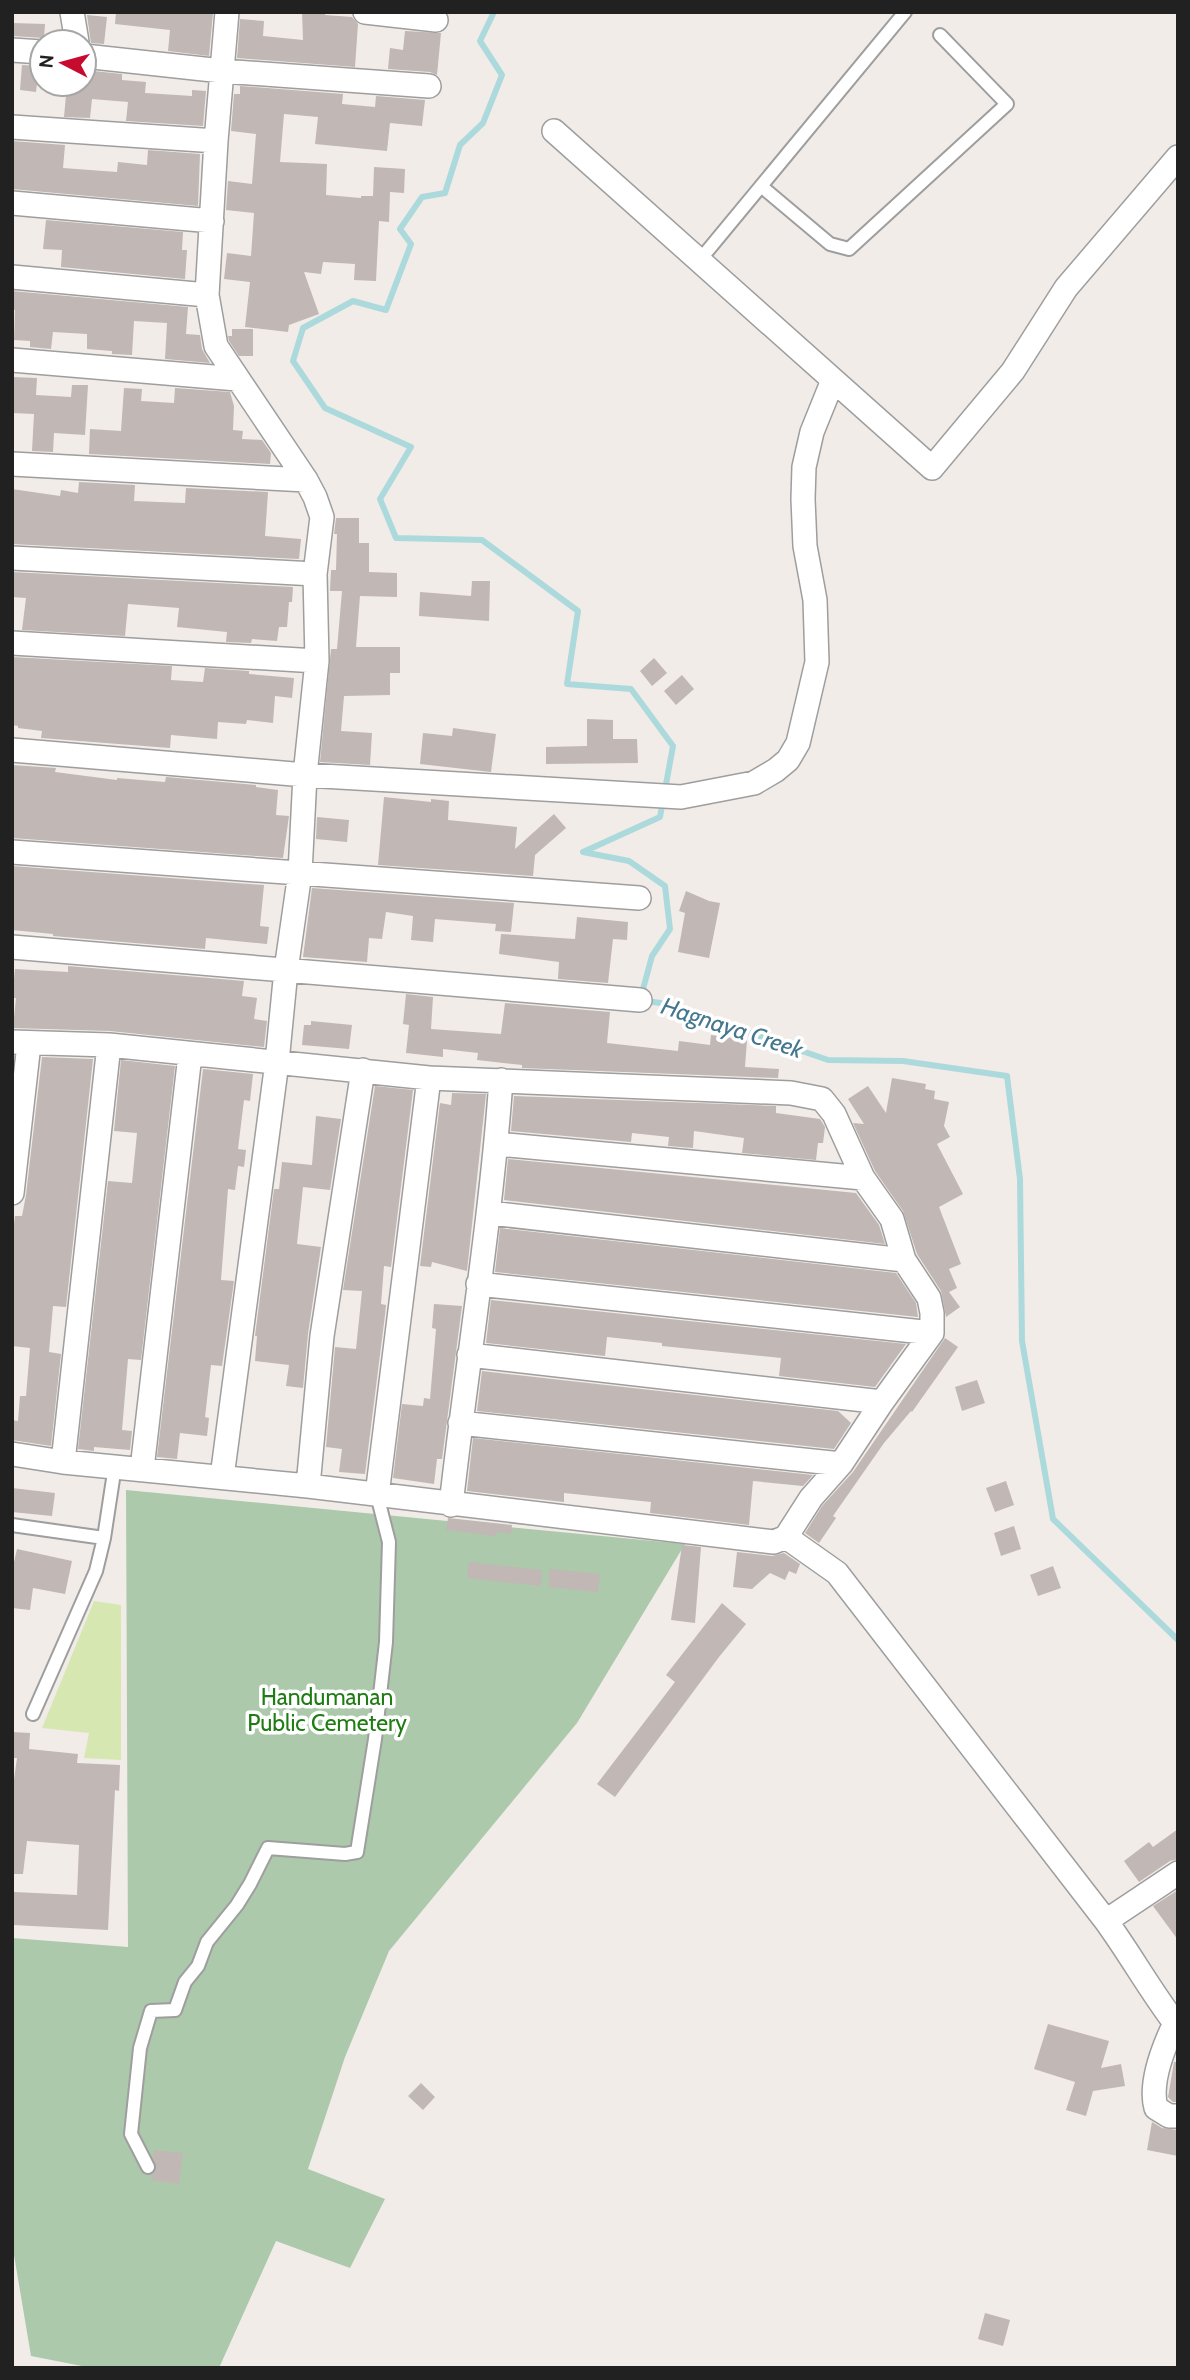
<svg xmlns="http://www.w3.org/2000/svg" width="1190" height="2380" viewBox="0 0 1190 2380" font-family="Cabin,sans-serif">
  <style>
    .grass { fill: #d6e7b2 }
    .cemetery { fill: #acc9ab }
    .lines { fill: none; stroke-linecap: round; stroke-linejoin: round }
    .stream { stroke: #acdadc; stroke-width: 6 }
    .building { fill: #c1b7b5 }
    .lane-casing { stroke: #9e9e9e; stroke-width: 16 }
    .street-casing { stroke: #9e9e9e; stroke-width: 26 }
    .lane { stroke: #fff; stroke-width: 12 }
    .street { stroke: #fff; stroke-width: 23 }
    .labels { text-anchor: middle; stroke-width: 7; stroke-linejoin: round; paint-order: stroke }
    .park-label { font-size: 23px; fill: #1e7c12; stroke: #fff }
    .water-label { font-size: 24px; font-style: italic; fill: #44778e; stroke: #fff }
  </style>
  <rect width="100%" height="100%" fill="#f1ece8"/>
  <path class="grass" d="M94,1601L121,1605V1760L84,1758L89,1733L42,1728Z"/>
  <path class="cemetery" d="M126,1490L685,1544L577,1723L389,1951L345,2057L308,2169L385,2199L350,2268L276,2241L219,2368H92L31,2356L12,2243V1938L128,1947Z"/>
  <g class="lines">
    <path class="stream" d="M494,12L480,41L502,75L483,123L460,145L445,193L422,197L400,229L411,244L386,310L353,301L303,328L293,361L325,408L411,447L380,499L396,538L482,540L578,611L567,684L631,689L673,746L660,817L583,852L629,861L665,886L670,929L652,956L640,1000L667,1004L828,1060L903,1061L1007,1076L1020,1179L1022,1341L1053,1519L1178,1640"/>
  </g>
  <path class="building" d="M116,12L213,13L209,56L168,51L170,30L115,24Z
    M302,12H325V15L352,17L358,24L355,67L237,58L240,19L264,21L263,36L303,40Z
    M87,15L107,17L104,44L91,43Z
    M12,23L45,24L44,38L12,36Z
    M405,31L441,33L437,75L430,72L388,69L390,48L403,50Z
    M22,65L39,66L36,92L20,90Z
    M84,70L122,74V80L146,82L145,93L192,96V90L206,91L203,126L126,121L128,102L92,99L90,118L64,117L67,84H84Z
    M240,86L343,94L342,104L375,107L376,96L425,100L422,126L390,123L387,151L315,144L318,117L284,114L280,162L327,164L326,195L361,198V196H373L374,167L405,169L404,193L390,192L389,222L379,221L376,281L354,280L355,264L323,262L321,274L304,272L319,314L289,325L288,332L245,327L250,282L224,279L227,253L251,256L254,213L226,210L228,181L252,184L256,134L231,131L234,94H240Z
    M12,141L65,145L63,168L117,172L118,162L147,165L148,150L200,154L198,206L12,189Z
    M46,220L183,232L182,250H187L185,279L61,267L62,250L43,249Z
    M12,291L188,307L186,334L200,335L202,349L210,363L165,359L167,323L134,321L132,355L112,354V351L87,349V334L53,332L51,349L30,347V341L14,340L15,310H12Z
    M232,329H253V356H239L229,341L228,336H232Z
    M12,377L37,378L36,395L71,397L72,385H88L85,435L54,433L53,452L32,451L34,414L12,413Z
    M124,388L142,389L141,401L174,403L175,388L230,392L234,406L233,430L243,431L242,439L262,440L271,453L270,464L89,454L90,429L121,431Z
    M79,482L135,485L134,501L185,503L186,488L268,492L265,536L301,539L299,559L12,544V489L60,496L61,490L78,493Z
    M336,518H359V543H369V572L397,573V597L360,596L356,647H400V673H390V695L344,696L341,731L372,733L370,765L320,762L331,649H337L342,591H330L331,570H336L337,534H334Z
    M12,572L293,587L292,602H289L287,627H279L277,641L252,639L251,643L226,642L227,632L177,627L179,608L128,604L125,636L22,630L26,598L12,597Z
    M472,581H490L489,621L419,616L420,592L471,596Z
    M12,657L172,666L171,680L203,682L205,668L249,671V674L294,678L292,698L275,696L273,723L247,720L246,724L218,722L217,739L171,735L170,748L41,738L42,731L18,728V726L12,725Z
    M654,658L667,673L652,686L640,671Z
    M682,675L694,689L676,705L664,691Z
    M587,719L613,720V739H637L638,763L546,764V747L587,746Z
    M453,728L496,734L491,772L420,764L423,733L452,736Z
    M12,765L56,768L55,772L117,780V778L165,782L166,777L256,785V787L278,790L276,815L289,816L283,858L12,838Z
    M384,797L431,802V799L449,801L448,820L517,827L515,849L554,814L566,828L535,855L533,876L378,865Z
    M317,817L349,820L347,842L316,839Z
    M12,866L264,885L260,926L269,927L267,944L206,938L205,949L53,936V934L12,930Z
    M312,888L514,903L511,932L495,931L496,924L435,919L433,942L411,940L413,916L386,912L382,939L369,938L367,962L303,957Z
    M686,891L709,901L720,903L709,958L678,952L685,913L679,911Z
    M577,917L628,922L627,940L613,939L608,983L558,979L559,962L499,954L501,934L575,939Z
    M68,966L244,981L242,996L257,998L254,1019L267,1021L264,1047L110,1031L13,1028L16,998H12L15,969L68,972Z
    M406,994L433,997L431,1029L501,1034L505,1003L610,1012L607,1043L678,1051L679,1041L710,1045L711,1035L747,1040L745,1067L779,1069L778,1078L522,1068V1065L477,1060L478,1053L443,1049V1057L406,1053L409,1025L403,1024Z
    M311,1021L352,1025L349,1049L302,1045L304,1025H311Z
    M42,1057L93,1059L66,1307L53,1306L49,1352L61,1354L51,1446L12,1440V1420L18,1421L20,1396H26L30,1348L12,1346V1240L15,1216H22L26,1195Z
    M121,1060L175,1066L141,1360L128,1359L122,1430L132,1431L130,1450L94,1447V1451L78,1449L108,1181L132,1183L137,1133L114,1131Z
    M203,1069L253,1074L250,1101L244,1100L238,1149L246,1150L244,1167L238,1166L235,1190L228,1189L221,1280L234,1281L222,1366L211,1365L205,1417L209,1418L207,1436L180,1433L177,1459L157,1457Z
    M892,1078L926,1084L925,1089L935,1091L934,1099L949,1102L944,1126L950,1137L937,1144L963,1194L939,1207L961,1264L949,1269L957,1288L949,1292L960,1307L946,1317L941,1291L917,1254L903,1211L875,1171L853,1123L864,1124L848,1099L868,1086L886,1113Z
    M375,1086L413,1090L391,1267L384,1266L381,1304L386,1305L385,1315L365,1474L339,1472L342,1449L326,1447L335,1347L356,1349L362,1291L343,1290Z
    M452,1093L486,1094L467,1271L432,1262L431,1267L420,1266L440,1103L451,1105Z
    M514,1096L776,1106V1113L820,1119L825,1127L823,1143H818L816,1160L742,1153L744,1138L694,1131L693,1148L668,1146L669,1137L632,1133L631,1142L511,1131Z
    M316,1116L341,1119L330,1190L303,1187L297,1244L321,1247L308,1334L303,1388L286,1386L289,1365L255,1361L257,1336H255L274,1189H279L282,1162L312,1165Z
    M508,1159L856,1193L879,1225L885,1244L504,1200Z
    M500,1228L896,1273L916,1303L918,1317L495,1272Z
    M491,1300L906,1344L875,1387L779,1376L781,1358L662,1346V1343L607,1337L605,1356L486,1343Z
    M434,1304L462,1306L442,1459H437L434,1484L393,1478L402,1404L423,1406L424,1398L430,1399L436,1329L432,1328Z
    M945,1338L958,1347L912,1412L911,1411L884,1443L833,1516L836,1518L819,1543L805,1533L822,1506L853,1472Z
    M482,1371L838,1411L851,1423L834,1449L477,1411Z
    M977,1380L985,1403L962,1411L955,1387Z
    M473,1438L813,1475L803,1486L753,1481L749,1525L650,1513L651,1502L564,1493V1502L467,1491Z
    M1006,1481L1014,1505L995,1512L986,1488Z
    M12,1488L55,1493L52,1516L12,1512Z
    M448,1518L512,1525L511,1534L497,1532L496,1536L446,1530Z
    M1014,1526L1021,1549L1001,1556L994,1533Z
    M682,1545L701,1547L695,1623L671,1620Z
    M17,1549L72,1561L65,1594L33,1588L30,1610L12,1608V1571Z
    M737,1552L772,1556L784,1553L800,1564L796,1574L789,1571L785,1580L770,1573L752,1589L733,1587Z
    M469,1562L542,1570L541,1586L467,1578Z
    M1053,1566L1061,1588L1038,1596L1030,1575Z
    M550,1569L600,1574L598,1592L548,1587Z
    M722,1603L746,1624L719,1657L615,1797L597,1784L675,1682L666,1675Z
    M12,1732L30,1733L29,1749L78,1754L77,1763L120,1765L119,1791L115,1790L108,1930L13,1925L14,1892L77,1895L79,1845L27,1841L23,1874H12V1794L17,1758H12Z
    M1178,1829V1859L1170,1861L1139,1882L1124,1861L1149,1842L1153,1847Z
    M1178,1890V1940L1153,1906Z
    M1048,2024L1109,2041L1101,2068L1121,2064L1125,2086L1093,2091L1086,2116L1066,2110L1075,2082L1034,2069Z
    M1174,2062H1178V2102H1173L1168,2097Z
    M421,2083L435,2097L423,2110L408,2096Z
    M1152,2122L1162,2128L1178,2130V2156L1147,2150Z
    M154,2150L183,2153L179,2184L151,2180V2175L157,2168L153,2158Z
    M985,2313L1010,2320L1003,2346L978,2339Z"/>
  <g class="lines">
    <g class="lane-casing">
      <path id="lane" d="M761,186L830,244L849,249L1007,104L940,35
        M699,261L905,12
        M12,1525L104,1538
        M33,1714L96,1571L104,1538L115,1466
        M148,2167L131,2134L140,2048L151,2011L175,2010L185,1982L198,1966L207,1942L237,1905L250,1884L268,1848L345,1854L357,1852L375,1739L386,1642L389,1542L377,1495"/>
    </g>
    <g class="street-casing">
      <path id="street" d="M72,12L77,42
        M365,12L436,20
        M12,50L42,52
        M84,56L222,71L429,86
        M12,127L216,141
        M554,131L932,468L1013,371L1066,288L1178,157
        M12,203L212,221
        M12,277L207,295
        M12,360L237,379
        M12,464L306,480
        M12,558L315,574
        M12,643L317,661
        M12,750L305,775L681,797L754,783L776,770L788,760L798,743L817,662L815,600L805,546L803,499L804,467L812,432L833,380
        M12,852L639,898
        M12,947L640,1000
        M12,1042L109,1045L429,1078L791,1093L822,1099L834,1114L863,1178L892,1219L904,1260L929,1298L932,1313V1333L882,1402L841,1464L811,1498L786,1537L774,1542L308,1486L63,1462L12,1454
        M497,1144L863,1178
        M12,1193L29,1044
        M490,1213L904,1260
        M478,1284L932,1333
        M469,1355L882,1402
        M460,1423L841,1464
        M63,1462L109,1045
        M142,1469L190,1055
        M222,1477L277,1062L286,970L300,873L305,775L317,661L315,574L322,517L315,497L306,480L216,346L207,295L216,141L227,12
        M308,1486L322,1336L363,1070
        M377,1495L429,1078
        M451,1505C467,1363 491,1222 501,1080
        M786,1537L837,1573L1106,1921C1130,1954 1150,1990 1175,2023C1164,2046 1149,2083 1156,2108L1169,2116H1178
        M1106,1921L1178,1873"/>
    </g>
    <use href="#lane" class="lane"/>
    <use href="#street" class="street"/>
  </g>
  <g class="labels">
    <g class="park-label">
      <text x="327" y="1705">Handumanan<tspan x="327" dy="26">Public Cemetery</tspan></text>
    </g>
    <g class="water-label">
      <text transform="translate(732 1028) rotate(18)" y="8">Hagnaya Creek</text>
    </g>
  </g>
  <rect width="1190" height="2380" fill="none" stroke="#212121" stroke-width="28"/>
  <g transform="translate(63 63) rotate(276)"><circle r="33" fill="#ffffff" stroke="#a6a6a6" stroke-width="2"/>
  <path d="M0-5L12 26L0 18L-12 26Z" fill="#c70b2f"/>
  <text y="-10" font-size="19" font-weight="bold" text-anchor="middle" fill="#212121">N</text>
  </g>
</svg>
